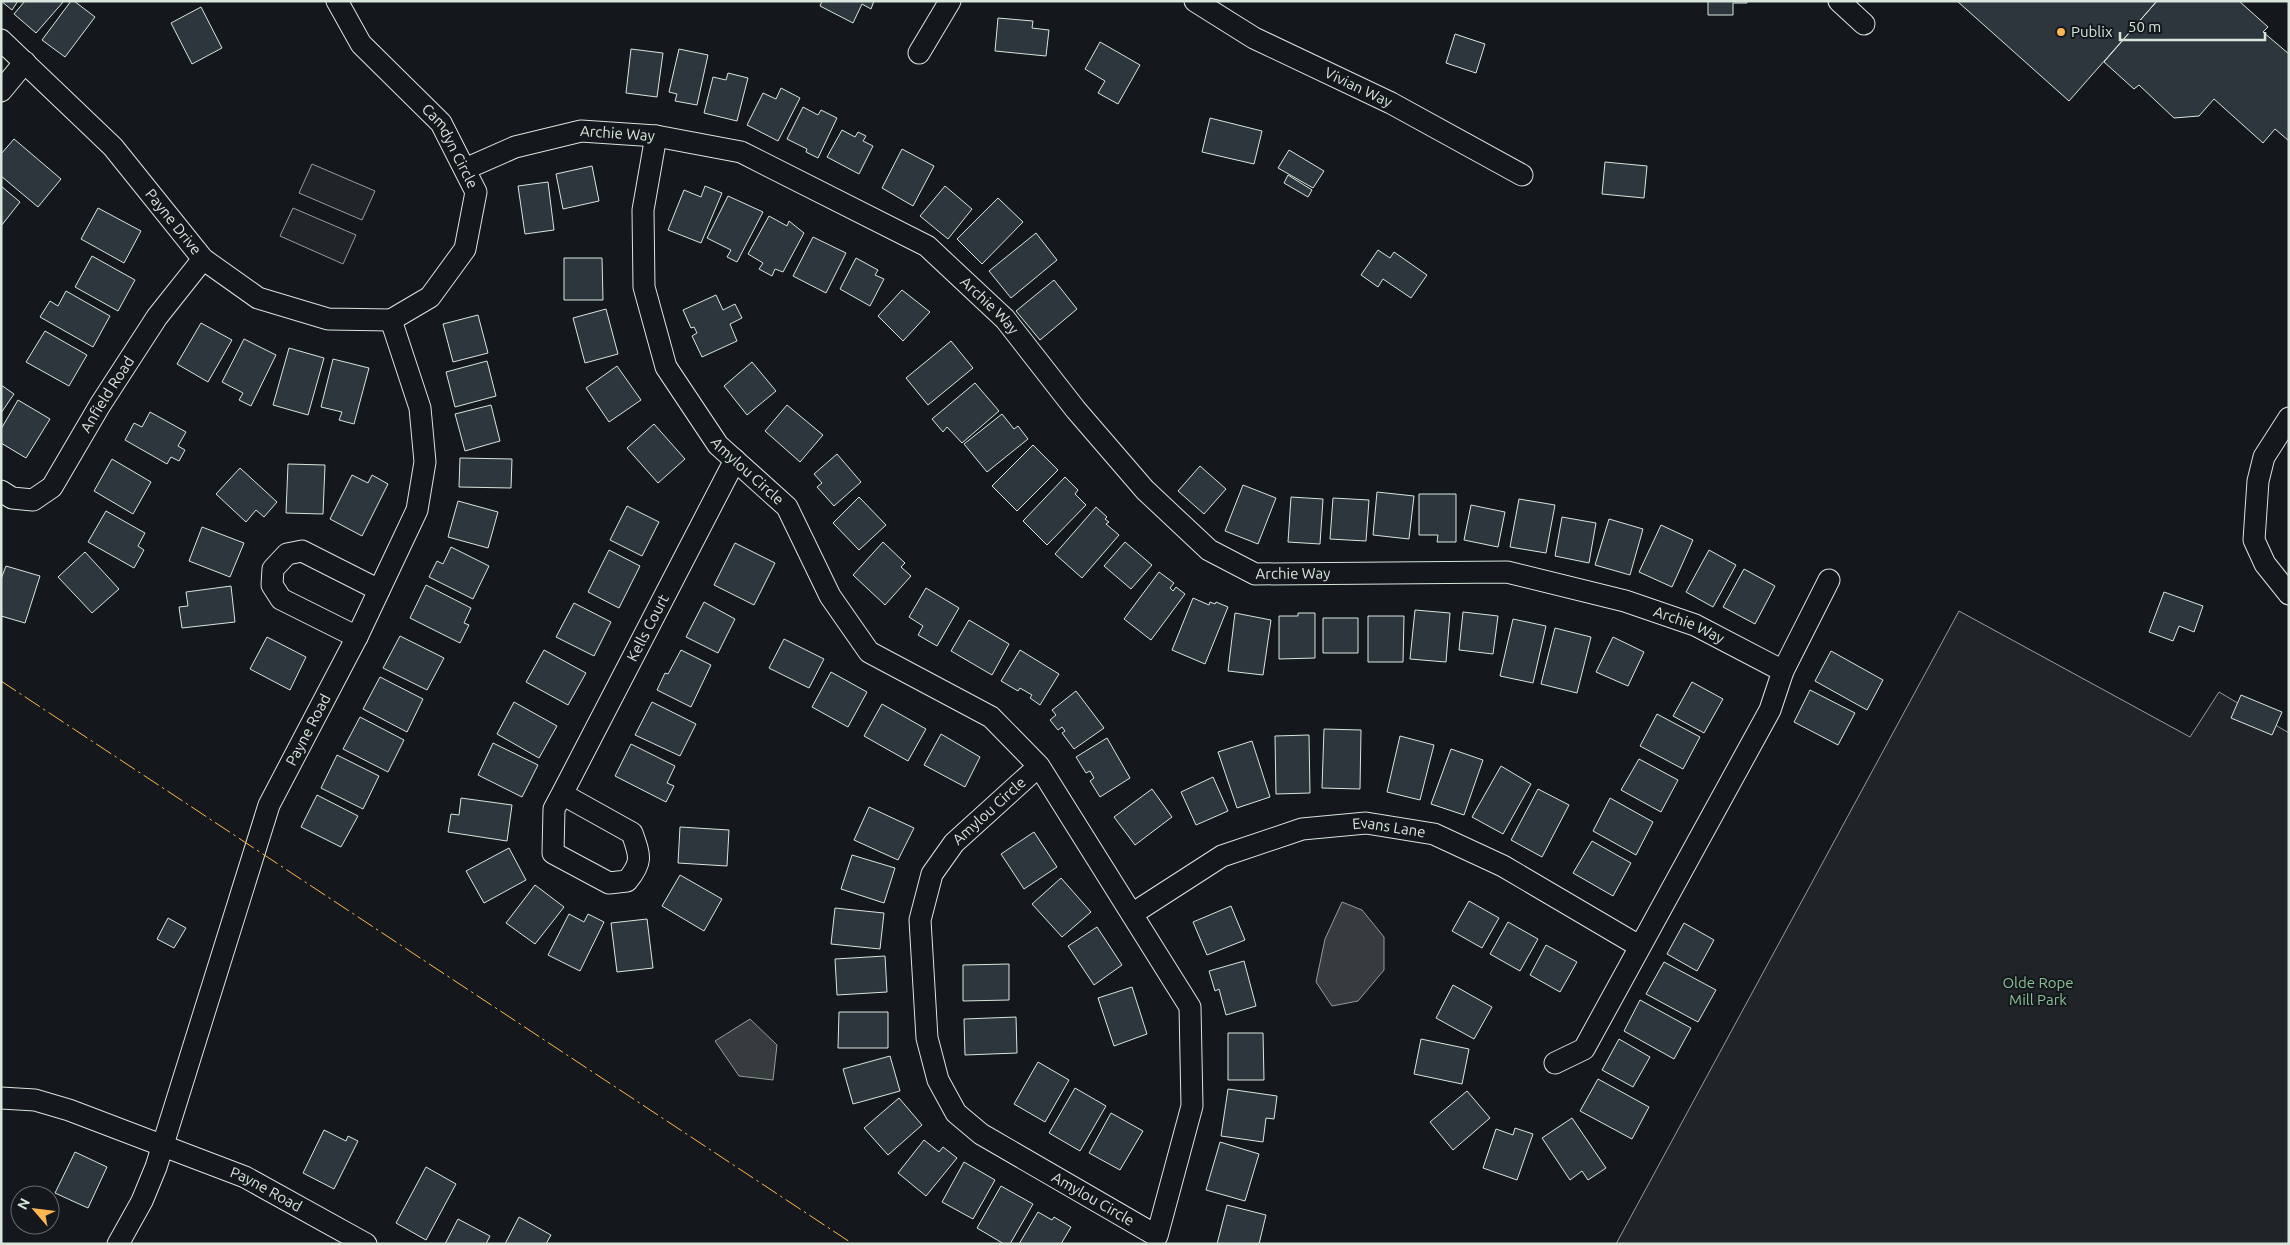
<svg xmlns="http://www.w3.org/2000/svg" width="2290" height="1245" viewBox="0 0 2290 1245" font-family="Ubuntu,sans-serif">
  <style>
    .green { fill: #202428; stroke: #939e99 }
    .water { fill: #363b3e; stroke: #939e99 }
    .building { fill: #2c363c; stroke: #d8e6dc }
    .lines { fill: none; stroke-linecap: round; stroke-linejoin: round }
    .minor-casing { stroke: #d8e6dc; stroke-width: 23 }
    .minor { stroke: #14181c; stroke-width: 21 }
    .power { stroke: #ffb74d; stroke-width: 1; stroke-dasharray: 18 4 2.5 4; stroke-linecap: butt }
    .poi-dot { fill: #ffb74d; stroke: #14181c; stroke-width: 2 }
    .labels { text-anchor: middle; stroke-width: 4; stroke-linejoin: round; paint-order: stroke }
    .poi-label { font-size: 15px; fill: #d8e6dc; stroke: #14181c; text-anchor: start }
    .street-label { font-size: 15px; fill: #d8e6dc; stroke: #14181c }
    .park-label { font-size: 15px; fill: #8ac095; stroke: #14181c }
  </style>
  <rect width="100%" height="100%" fill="#14181c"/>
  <path class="green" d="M312,164L375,191L362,220L299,193Z
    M293,208L356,235L343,264L280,236Z
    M1959,611L2190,737L2219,692L2289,733V1244H1616Z"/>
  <path class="water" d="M1342,902L1362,910L1384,937V970L1358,1001L1332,1006L1316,982L1325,939Z
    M750,1019L777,1045L773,1080L739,1076L715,1041Z"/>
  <path class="building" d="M1,1H18L12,10Z
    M25,1H64L36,33L14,14Z
    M71,1H74L95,17L65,57L42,40Z
    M822,1H874L871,9L862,4L853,23L820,6Z
    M1708,1H1747V3H1733V15H1708Z
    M1957,1H2157L2069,101Z
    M2157,1H2239L2268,27L2263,32L2289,54V141L2275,129L2263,143L2214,99L2199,116L2174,118L2139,85L2134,89L2104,62Z
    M201,7L222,48L192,64L171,23Z
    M998,18L1033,21L1032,28L1049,30L1046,56L995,51Z
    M1455,34L1485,44L1476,73L1446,63Z
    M1100,42L1140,65L1118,104L1098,93L1105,81L1085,69Z
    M631,49L663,53L657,97L626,93Z
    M679,49L708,55L697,105L675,101L677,94L669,92Z
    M728,73L748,78L737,121L704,113L713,77L726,80Z
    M781,88L800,98L778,141L747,125L763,93L776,99Z
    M803,107L818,115L821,110L837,118L818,158L806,152L807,149L787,139Z
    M1210,118L1262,131L1254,164L1202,152Z
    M842,130L855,137L858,132L866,136L863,141L873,146L859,174L827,157Z
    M14,139L61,179L38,207L1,176V154Z
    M902,149L934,166L913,206L882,188Z
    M1289,150L1324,171L1313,188L1278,168Z
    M1605,162L1647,166L1644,198L1602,194Z
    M592,166L599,201L563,209L556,174Z
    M1288,175L1312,190L1308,197L1284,183Z
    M548,182L554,230L525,234L518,186Z
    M1,186L20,202L1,226Z
    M705,186L722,193L701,243L668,230L684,190L701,197Z
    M945,186L972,209L948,239L920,216Z
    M728,196L763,212L737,262L727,257L731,250L707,238Z
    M998,198L1023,222L982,264L957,239Z
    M98,208L141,231L124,263L81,239Z
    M769,216L787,226L789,221L804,233L783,272L775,269L772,276L759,269L763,263L748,254Z
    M1036,233L1057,260L1011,298L989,271Z
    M813,237L846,253L826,293L793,276Z
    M1378,250L1390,258L1394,252L1427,275L1411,298L1383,279L1378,287L1361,275Z
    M92,256L135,280L118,311L75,287Z
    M564,258H602L603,300H564Z
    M856,258L878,270L875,275L884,279L870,306L840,289Z
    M1054,280L1077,309L1040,340L1016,311Z
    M902,290L930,312L903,341L878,316Z
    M66,291L110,316L93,347L40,317L50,301L58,306Z
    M716,295L723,310L735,304L742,318L730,324L737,341L702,357L692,336L697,333L694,327L691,328L683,310Z
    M606,309L618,354L585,363L573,318Z
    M478,315L488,353L453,362L443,324Z
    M201,323L232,340L208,382L177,364Z
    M45,331L87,355L69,386L26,362Z
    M244,339L276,355L251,406L239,400L243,393L222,382Z
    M951,341L973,368L928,405L906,378Z
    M289,348L324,358L308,415L273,405Z
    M333,359L369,368L354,424L339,420L342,412L321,407Z
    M487,361L496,396L455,407L446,372Z
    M752,362L776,391L747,415L724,386Z
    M617,366L641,400L609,422L586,388Z
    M975,383L999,411L962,443L947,427L943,432L932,419Z
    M1,385L14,394L1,413Z
    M18,400L50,419L26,458L1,443V429Z
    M491,405L500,441L465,451L455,414Z
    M787,405L823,435L800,462L765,431Z
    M150,412L186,432L178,446L185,450L179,461L171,457L167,464L125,440L134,423L142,427Z
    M1002,414L1014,429L1018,426L1028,439L987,472L964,444Z
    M654,424L685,459L658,483L627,448Z
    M1033,445L1058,470L1017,511L992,486Z
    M837,454L861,482L834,506L817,487L822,483L814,474Z
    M460,458L512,459L511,488L459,487Z
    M112,459L151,482L133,514L94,491Z
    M288,464L325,465L323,514L286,513Z
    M1200,466L1226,489L1204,514L1178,491Z
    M240,468L277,502L264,517L256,510L246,522L216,494Z
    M352,475L368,483L372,475L388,484L362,536L330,519Z
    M1065,477L1078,490L1075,494L1086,505L1047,545L1023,521Z
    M1243,485L1276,498L1258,544L1225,531Z
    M1377,492L1414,496L1409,539L1373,535Z
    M1419,494H1456V542H1437L1438,535H1419Z
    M859,497L886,525L859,550L833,523Z
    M1291,497L1323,499L1320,544L1288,542Z
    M1333,498L1369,500L1366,541L1330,539Z
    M1519,499L1555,505L1546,553L1510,547Z
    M458,501L498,512L488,548L448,537Z
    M1471,505L1505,512L1498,547L1464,540Z
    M627,506L659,522L642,556L610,540Z
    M1096,507L1107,517L1105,519L1109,522L1106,524L1119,535L1082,578L1055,554Z
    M106,511L145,533L138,546L144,550L134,568L88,542Z
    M1562,517L1596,523L1589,563L1555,556Z
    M1609,519L1643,529L1630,575L1595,565Z
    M1661,525L1693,540L1672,587L1639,572Z
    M202,527L244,543L230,577L189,561Z
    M883,542L905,563L901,567L911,576L885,605L853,575Z
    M1125,542L1152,565L1131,589L1104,566Z
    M735,543L775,563L754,605L714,585Z
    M451,547L489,566L473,599L429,577L437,561L443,564Z
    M609,550L640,566L619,608L588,592Z
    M1709,550L1736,565L1713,607L1686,592Z
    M85,552L119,589L92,613L58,577Z
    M6,566L40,576L25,623L1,616V579Z
    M1744,569L1775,586L1755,624L1723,607Z
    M1159,572L1174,583L1170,588L1173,591L1176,587L1185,594L1151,640L1124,619Z
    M426,585L471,608L464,623L469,625L460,643L410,618Z
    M231,586L235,622L182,628L179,607L188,606L186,592Z
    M926,588L959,608L937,646L918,635L923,626L909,617Z
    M2164,592L2203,606L2194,632L2179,626L2173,641L2149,632Z
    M1193,598L1209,605L1210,602L1215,604L1216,602L1228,607L1205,664L1172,650Z
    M704,602L735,619L718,653L686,637Z
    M574,603L611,622L594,656L556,637Z
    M1415,610L1450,613L1446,662L1410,659Z
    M1463,612L1498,616L1493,654L1459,650Z
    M1235,613L1271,620L1263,675L1228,671Z
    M1298,613H1315V658L1279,659V616H1298Z
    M1368,616H1404L1403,662H1368Z
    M1323,618H1358V653H1323Z
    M1513,619L1546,626L1533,683L1500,676Z
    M969,620L1009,644L992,675L951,651Z
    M1555,628L1591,637L1577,693L1541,684Z
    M400,636L444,658L427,690L383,668Z
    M267,637L306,657L290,690L250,669Z
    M1613,637L1644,652L1628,686L1596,672Z
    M784,639L824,659L809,688L769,668Z
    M544,650L586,673L568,705L526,682Z
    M681,650L711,665L691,707L657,690L665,673L668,674Z
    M1020,650L1059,674L1040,705L1030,698L1032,695L1020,688L1018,691L1001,681Z
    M1831,651L1883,680L1867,710L1815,681Z
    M831,672L867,692L848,727L812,707Z
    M380,677L423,699L407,732L363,709Z
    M1692,682L1723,699L1704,733L1673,716Z
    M1810,690L1855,713L1838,745L1794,722Z
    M1076,691L1104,728L1074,749L1062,733L1065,731L1062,727L1058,730L1050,720L1056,715L1052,710Z
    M2241,695L2282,712L2272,735L2231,718Z
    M514,702L557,726L539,758L497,734Z
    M652,702L696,724L680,756L635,735Z
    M882,704L926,729L908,761L864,736Z
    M1657,714L1700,737L1683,769L1640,746Z
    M360,717L404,740L388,772L343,749Z
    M1324,729L1361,730L1360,789L1322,788Z
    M941,734L980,757L965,787L924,765Z
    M1309,735L1310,793L1276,794L1275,736Z
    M1400,736L1434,745L1420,800L1387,792Z
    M1107,738L1130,778L1100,797L1090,781L1094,778L1090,771L1086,773L1076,757Z
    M1252,741L1270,797L1237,808L1218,752Z
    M493,743L538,765L522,797L478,775Z
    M631,744L675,766L667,783L674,786L666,802L615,776Z
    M1451,749L1483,760L1464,815L1431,804Z
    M337,755L379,776L363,809L321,788Z
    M1639,759L1678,780L1661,812L1621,790Z
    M1501,766L1531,784L1503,834L1472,817Z
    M1213,777L1228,811L1196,825L1181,792Z
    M1152,789L1172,817L1135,845L1114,817Z
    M1538,789L1569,805L1542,857L1511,840Z
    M317,795L358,816L341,847L301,827Z
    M461,798L512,805L507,841L448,832L451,814L459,815Z
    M1610,798L1653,822L1636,855L1593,831Z
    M869,807L914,828L898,860L854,840Z
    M680,827L729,830L727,866L678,863Z
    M1034,832L1057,867L1024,889L1001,854Z
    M1592,841L1631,863L1613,896L1573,873Z
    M509,848L526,880L484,903L466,871Z
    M852,855L895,868L884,903L841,889Z
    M680,875L722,899L704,931L662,906Z
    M1061,878L1091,912L1062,937L1032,904Z
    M535,885L564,907L535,944L506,923Z
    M1469,901L1499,918L1482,948L1452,931Z
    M1231,906L1245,940L1207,955L1193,922Z
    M835,908L884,913L880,949L831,944Z
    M569,914L584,922L588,914L604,922L580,971L548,955Z
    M168,918L186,928L174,948L157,939Z
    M647,919L653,968L617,972L611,923Z
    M1508,922L1538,939L1520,971L1490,954Z
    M1684,923L1714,940L1697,971L1667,954Z
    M1097,927L1122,965L1094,985L1068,946Z
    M1546,945L1577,962L1560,992L1530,975Z
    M885,956L887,992L837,995L835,959Z
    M1244,961L1256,1006L1226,1015L1219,989L1215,991L1209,971Z
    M1664,962L1716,990L1698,1022L1646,994Z
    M1009,964V1000L963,1001V965Z
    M1453,985L1492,1007L1474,1039L1436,1018Z
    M1132,987L1147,1034L1114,1046L1098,998Z
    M1640,1000L1691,1028L1674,1059L1624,1031Z
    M839,1012H888V1048H838Z
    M1016,1017L1017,1053L965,1055L964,1019Z
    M1228,1033H1263L1264,1080H1228Z
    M1421,1039L1469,1049L1462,1084L1414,1074Z
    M1619,1039L1650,1057L1633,1087L1602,1070Z
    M890,1056L900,1091L853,1104L843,1069Z
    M1038,1062L1069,1080L1045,1122L1014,1104Z
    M1598,1079L1649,1107L1632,1139L1580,1111Z
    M1075,1088L1106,1106L1080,1151L1049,1133Z
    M1228,1089L1277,1096L1274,1119L1266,1118L1263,1142L1221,1136Z
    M1467,1091L1490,1118L1453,1150L1430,1122Z
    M899,1098L922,1125L888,1155L864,1128Z
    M1111,1113L1143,1131L1120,1170L1089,1153Z
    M1572,1118L1606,1168L1588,1180L1582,1171L1570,1180L1542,1138Z
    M1515,1128L1533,1134L1517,1180L1483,1168L1496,1129L1513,1135Z
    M324,1130L346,1141L348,1136L358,1141L334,1189L303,1173Z
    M924,1140L939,1152L943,1147L957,1158L926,1196L898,1173Z
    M1220,1142L1259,1154L1245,1201L1206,1190Z
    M75,1152L107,1167L88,1208L55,1193Z
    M964,1162L995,1180L973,1219L942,1202Z
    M426,1167L456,1184L426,1240L396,1223Z
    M1001,1186L1033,1204L1010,1244H1004L977,1228Z
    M1227,1205L1266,1215L1259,1244H1217Z
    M1038,1212L1052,1220L1054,1217L1071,1227L1061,1244H1019Z
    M519,1217L551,1235L546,1244H505Z
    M458,1219L490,1236L486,1244H445Z"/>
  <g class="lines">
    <g class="minor-casing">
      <g id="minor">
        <path id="s1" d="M337,1L361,44L441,123L476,192L465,249L430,297L391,320"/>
        <path id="s2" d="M1195,1L1254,38L1391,103L1522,175"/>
        <path d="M1839,1L1864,24"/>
        <path id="s3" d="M1,40L113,147L203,259L258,298L328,319L391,320"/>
        <path d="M919,53L950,1"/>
        <path d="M1,91L25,62"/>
        <path id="s4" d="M656,136L643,210L644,287L666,367L718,445L787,507L830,596L869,652L991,717L1039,766L1190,1007L1192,1106L1157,1236L981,1134L956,1113L938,1080L927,1038L920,920L932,874L954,843L1039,766"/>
        <path id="s5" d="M465,169L515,147L581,131L656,136L741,152L927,246L1005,319L1076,410L1145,490L1209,550L1255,574L1507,572L1625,601L1695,625L1783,671L1770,710L1584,1049L1555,1063"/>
        <path d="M2289,418L2264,457L2258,481L2254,540L2265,564L2289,594"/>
        <path id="s6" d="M1,491L12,498L33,500L52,487L100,405L157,317L203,259"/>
        <path d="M357,637L281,599L272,585L273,569L287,554L302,551L379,590"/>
        <path d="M1783,671L1829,580"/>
        <path id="s7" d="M562,794L632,833C640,856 643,862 627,881L609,883L553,853L554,809L562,794L735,460"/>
        <path id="s8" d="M1132,914L1222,856L1302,829L1366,823L1434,834L1503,866L1639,946"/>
        <path id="s9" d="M1,1098L35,1100L69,1110L245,1177L366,1244"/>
        <path id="s10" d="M118,1244L142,1201L156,1167L269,805L357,637L417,510L425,462L420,408L391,320"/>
      </g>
    </g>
    <use href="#minor" class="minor"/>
    <path class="power" d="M1,681L853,1244"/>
  </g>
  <circle class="poi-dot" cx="2061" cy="32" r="5"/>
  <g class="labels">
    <g class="poi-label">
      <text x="2071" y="37">Publix</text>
    </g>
    <g class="street-label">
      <text dy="5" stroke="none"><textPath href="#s2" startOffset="185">Vivian Way</textPath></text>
      <text dy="5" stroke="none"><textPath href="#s5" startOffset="159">Archie Way</textPath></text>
      <text dy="5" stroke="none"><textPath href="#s1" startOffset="186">Camdyn Circle</textPath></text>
      <text dy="5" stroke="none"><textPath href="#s3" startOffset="251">Payne Drive</textPath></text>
      <text dy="5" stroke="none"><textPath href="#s5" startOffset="579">Archie Way</textPath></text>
      <text dy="5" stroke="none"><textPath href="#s6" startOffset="165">Anfield Road</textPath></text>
      <text dy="5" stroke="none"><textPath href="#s4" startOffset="368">Amylou Circle</textPath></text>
      <text dy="5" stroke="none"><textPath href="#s5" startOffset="998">Archie Way</textPath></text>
      <text dy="5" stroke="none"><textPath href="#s5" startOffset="1402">Archie Way</textPath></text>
      <text dy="5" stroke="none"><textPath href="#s7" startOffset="462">Kells Court</textPath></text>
      <text dy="5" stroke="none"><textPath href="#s10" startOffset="550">Payne Road</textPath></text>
      <text dy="5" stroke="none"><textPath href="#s4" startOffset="1882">Amylou Circle</textPath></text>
      <text dy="5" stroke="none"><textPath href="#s8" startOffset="279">Evans Lane</textPath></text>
      <text dy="5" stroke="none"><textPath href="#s9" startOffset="282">Payne Road</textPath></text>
      <text transform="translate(1093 1199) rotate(30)" y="5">Amylou Circle</text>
    </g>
    <g class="park-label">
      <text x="2038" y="988">Olde Rope<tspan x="2038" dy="17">Mill Park</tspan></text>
    </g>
  </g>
  <rect width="2290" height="1245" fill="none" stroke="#d8e6dc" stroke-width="5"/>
  <g transform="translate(35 1210) rotate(298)"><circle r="24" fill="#14181c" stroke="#626a69"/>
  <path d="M0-4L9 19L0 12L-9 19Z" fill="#ffb74d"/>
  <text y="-8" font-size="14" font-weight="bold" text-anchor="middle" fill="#d8e6dc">N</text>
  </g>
  <path d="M2120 32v8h145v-8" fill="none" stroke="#d8e6dc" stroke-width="2.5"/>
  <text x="2128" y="32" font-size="15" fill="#d8e6dc" stroke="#14181c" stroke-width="4" paint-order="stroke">50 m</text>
</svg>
